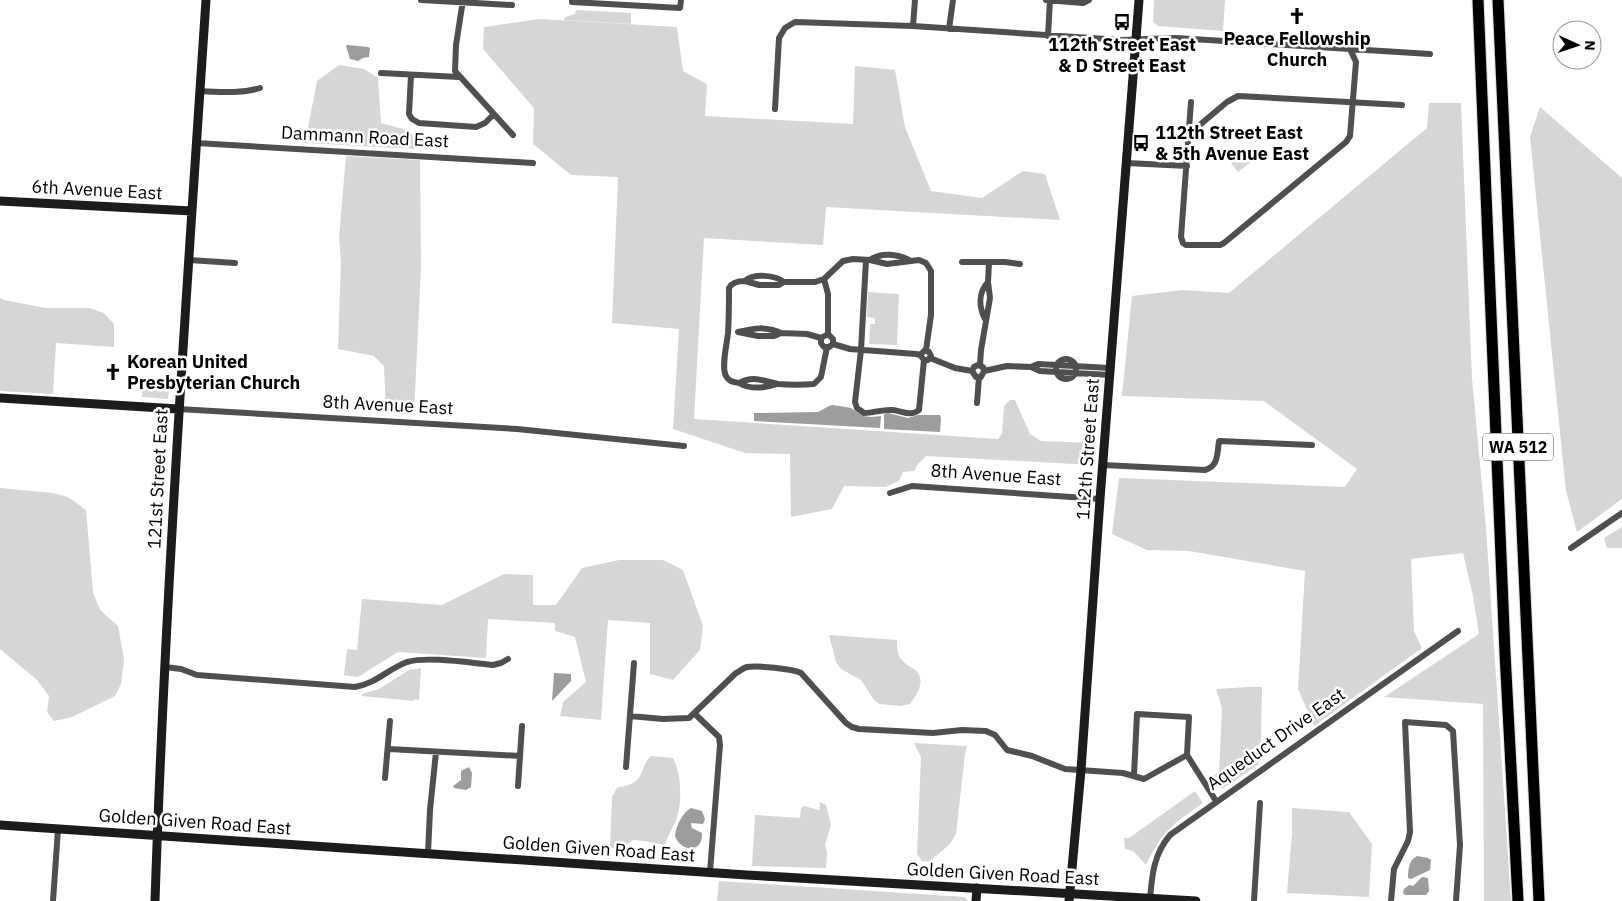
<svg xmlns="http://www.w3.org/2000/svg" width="1622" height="901" viewBox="0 0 1622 901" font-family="'IBM Plex Sans',sans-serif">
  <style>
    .green { fill: #d6d6d6 }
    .water { fill: #9d9d9d }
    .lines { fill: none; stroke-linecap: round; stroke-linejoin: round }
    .highway-casing { stroke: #dbdbdb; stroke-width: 13 }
    .street { stroke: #4f4f4f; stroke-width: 6 }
    .secondary { stroke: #1c1c1c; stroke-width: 9 }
    .highway { stroke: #000; stroke-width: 11 }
    .labels { text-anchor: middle; stroke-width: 5; stroke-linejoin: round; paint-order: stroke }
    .shield { fill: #fff; stroke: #4c4c4c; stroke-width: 1 }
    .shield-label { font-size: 16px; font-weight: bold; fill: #000 }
    .poi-label { font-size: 18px; font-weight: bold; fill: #000; stroke: #fff }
    .street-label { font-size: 18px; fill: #000; stroke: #fff }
  </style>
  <rect width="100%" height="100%" fill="#fff"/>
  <path class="green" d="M1154,0H1225L1223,31L1158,26L1153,22Z
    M576,10L631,13V24L564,20L565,17L575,14Z
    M540,19L677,27L683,71L707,84L705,116L853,124L855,66L895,70L905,127L931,191L982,198L1023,171L1045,174L1060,220L826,207L823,245L704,238L694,419L998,439L1002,434L1004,406L1010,400H1015L1030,434L1041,441L1093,443V465L926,456L918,464L914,471L903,472L899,481L885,487L844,486L832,509L791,517L790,454L745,453L673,429L679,329L612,323L618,177L571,175L533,144L534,108L483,49L484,27Z
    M339,65L364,69L378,78L381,123L403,129L412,134L415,149L305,143L317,81Z
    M1429,103H1461L1472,379L1486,528L1511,901H1484L1483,704L1384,697L1479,634L1473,596L1463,553L1411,559L1414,631L1422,648L1314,726L1298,689L1305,571L1189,551L1147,550L1112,534L1119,478L1345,487L1357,469L1264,401L1122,396L1132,296L1183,290L1229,293L1427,128Z
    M1540,107L1622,178V499L1577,532L1566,491L1530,137Z
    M1249,148L1257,157L1238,172L1231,163Z
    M346,156L420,160L421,267L414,414L386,412L384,366L374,356L338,349L341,262L339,237Z
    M868,292L899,294L897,345L869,344L870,324H875V318L867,317Z
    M0,298L4,300L46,308H89L104,313L114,324V347L56,343L53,394L0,391Z
    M143,385L169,388L168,399L142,397Z
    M0,488L53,493L68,497L86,510L93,592L100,610L118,626L124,659L121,684L115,696L72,717L54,721L47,712L49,696L37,680L0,649Z
    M1622,527V548H1607L1604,538Z
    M619,560H663L683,570L703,626L700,650L673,680L650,674V623L608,620L601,720L560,716L563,702L586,682L575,637L555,631V623L488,619L486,658L398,652L358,677L344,675L347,649L357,650L362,599L442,605L504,574L533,575V605H556L582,568Z
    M829,635L897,640C897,647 897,654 901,659C904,664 910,666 914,669C927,679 918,693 910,704L900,706L880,704L874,700L861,680L841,669L836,662Z
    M421,668L419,700L414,699V701L362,696V694L379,689L409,670Z
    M1249,687H1262L1261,740L1258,765L1222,789L1213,776L1219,773L1222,708L1216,689Z
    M914,743L967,746L965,754L956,834L950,844L929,862L922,861L917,854L921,757Z
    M651,756L673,758C681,774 682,796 678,814C675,824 669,834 665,844C660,845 643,840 633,840C627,846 619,848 610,848L612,797L617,788C623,786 631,785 636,781C644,774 642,764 651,756Z
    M1195,791L1203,803C1172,825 1163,830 1146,865L1133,851L1125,849L1124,838H1129Z
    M820,802L826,805L831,825L825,845L827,852L826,868L752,866L755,815L800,818L801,808L804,806L819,810V814Z
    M1292,808L1349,812L1372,844L1369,897L1287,893L1292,833Z
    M719,881L965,897L968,901H717Z"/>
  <path class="water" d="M347,45L368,47L370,48L369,57L363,58L358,61L350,59L346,46Z
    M833,405L851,408L863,416L871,417L881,416L880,428L754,421V413L818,412L829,406Z
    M888,413L908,418L918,415H940L941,419L940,432L884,429V414Z
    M554,673L571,674V681L552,701Z
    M469,767L472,773L471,787L466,790L454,788L453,786L461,780V771Z
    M691,808L702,811L705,819L703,824L691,823L692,828L702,833C703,855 680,851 675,836C676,826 682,813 691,808Z
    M1417,856L1428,858L1431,860L1430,870L1411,879L1408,878C1408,869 1409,860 1417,856Z
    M1422,877L1428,878L1429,891L1426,895H1405L1403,893L1404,889L1409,885L1413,886Z"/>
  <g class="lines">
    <g class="highway-casing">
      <path id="highway" d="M1478,0L1505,653L1518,901
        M1498,0L1539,901"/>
    </g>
    <path class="street" d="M421,0L512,5
      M463,0L456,45L455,71L513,135
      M572,0V2L680,8L681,0
      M1046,0L1083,3L1089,0
      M913,26L915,0
      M949,29L953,0
      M1048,36L1050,0
      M381,73L459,77
      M411,75L409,114L412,119L419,123L476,127L485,123L494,114
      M200,91C221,92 240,94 260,88
      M1191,102L1181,237L1183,243L1186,245H1220L1224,243L1346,142L1350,136L1356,62L1350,49
      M775,109L779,38L785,28L795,22L913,26L1121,40L1176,38L1430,54
      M1189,134L1227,102L1238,96L1402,105
      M196,143L533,163
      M1127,163L1187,166
      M189,260L235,263
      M866,260L861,350L855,402L857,408L864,413C874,413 883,409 893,410C903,411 910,417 919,410L924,360
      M909,260C898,254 881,252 870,260L887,264L919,260L926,263L931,271V315L926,350
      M962,262H1005L1020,264
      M824,279L828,294V334
      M784,282C775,275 754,273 745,281L759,285H779L784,282H815L824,279L843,261L853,259L870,260
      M988,282L989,263
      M781,333C766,326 754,328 738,332L758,336H774L781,333L807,334L821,338L828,334L833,339V344L829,347H824L821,343V338
      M833,344L850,349L916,354L920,355L924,360H928L931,356L929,352L925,350L920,355
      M930,358L955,368L972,371L976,377H981L984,371L983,367L978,365L974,367L972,371
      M1056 369a10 10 0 1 1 20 0a10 10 0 1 1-20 0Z
      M980,365L981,350L990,298L988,282C978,293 979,307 985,319
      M984,371L1007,366L1031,367
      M1110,375L1040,371L1031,367L1038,364L1110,368
      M739,383C734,382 729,382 726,376C721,367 727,344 728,333C729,318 729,303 729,288C732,282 738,281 745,281
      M777,384C765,388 751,390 739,383C754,375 763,381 778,384C789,385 803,385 814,384L821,377L827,347
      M977,403L979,377
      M178,409L517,429L684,446
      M1103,465L1205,470C1219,466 1217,453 1219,441L1312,445
      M890,493L912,486L1100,499
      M1571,548L1622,513
      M165,667L181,669L197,675L355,687C377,683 388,669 407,662C428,656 470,663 493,665L501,663L508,659
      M695,714L719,737L720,745L710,872
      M630,716L663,719L689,718L736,673C740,671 743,668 747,667C756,665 793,669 801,673L846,723L852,727L859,729L933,733L962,730L986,731L995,735L1007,750L1032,756L1065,769L1123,773L1144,779L1187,755
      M389,749L520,756
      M1187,755L1216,801
      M626,767L634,663
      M1134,775L1137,714L1189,717L1187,755
      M385,778L390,721
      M518,786L522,726
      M428,853L430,810L436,752
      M1150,899C1152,874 1154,854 1170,835L1458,631
      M53,901L58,829
      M1254,901L1260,803
      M1391,901L1394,869L1408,841L1410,832L1405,722L1446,725L1453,731L1460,845L1456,901"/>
    <path class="secondary" d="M0,201L192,211
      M0,398L178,409
      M0,825L747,875L1196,901
      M155,901C165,600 186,300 206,0
      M976,901L977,888
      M1069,901L1081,770L1100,499L1139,0"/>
    <use href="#highway" class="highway"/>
  </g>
  <defs>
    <g id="church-bare" transform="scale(1.35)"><path d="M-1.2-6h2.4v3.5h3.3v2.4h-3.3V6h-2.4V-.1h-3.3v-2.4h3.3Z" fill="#000" stroke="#fff" stroke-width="2.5" paint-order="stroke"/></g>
    <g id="bus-bare" transform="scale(1.35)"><path d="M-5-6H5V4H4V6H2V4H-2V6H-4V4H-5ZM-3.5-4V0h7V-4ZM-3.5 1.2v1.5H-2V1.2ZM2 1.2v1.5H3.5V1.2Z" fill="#000" stroke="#fff" stroke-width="2.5" paint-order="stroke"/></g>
  </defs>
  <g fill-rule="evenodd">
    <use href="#church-bare" x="1297" y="16"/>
    <use href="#bus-bare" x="1122" y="22"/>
    <use href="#bus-bare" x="1141" y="143"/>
    <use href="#church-bare" x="113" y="372"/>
  </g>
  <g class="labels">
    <rect class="shield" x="1483" y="433.5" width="70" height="27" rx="4"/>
    <g class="shield-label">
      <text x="1518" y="453">WA 512</text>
    </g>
    <g class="poi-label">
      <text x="1297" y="45">Peace Fellowship<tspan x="1297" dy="21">Church</tspan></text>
      <text x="1122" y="51">112th Street East<tspan x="1122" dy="21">&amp; D Street East</tspan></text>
      <text x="1155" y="139" text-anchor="start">112th Street East<tspan x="1155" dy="21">&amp; 5th Avenue East</tspan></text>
      <text x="127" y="368" text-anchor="start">Korean United<tspan x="127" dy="21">Presbyterian Church</tspan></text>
    </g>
    <g class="street-label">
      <text transform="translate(365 137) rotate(3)" y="6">Dammann Road East</text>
      <text transform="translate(97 190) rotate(3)" y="6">6th Avenue East</text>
      <text transform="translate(388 405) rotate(3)" y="6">8th Avenue East</text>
      <text transform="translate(1088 449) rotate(-86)" y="6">112th Street East</text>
      <text transform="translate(996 475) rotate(4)" y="6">8th Avenue East</text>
      <text transform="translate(158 479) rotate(-87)" y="6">121st Street East</text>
      <text transform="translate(1276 739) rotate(-35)" y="6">Aqueduct Drive East</text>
      <text transform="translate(195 822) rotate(4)" y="6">Golden Given Road East</text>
      <text transform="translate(599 849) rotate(4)" y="6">Golden Given Road East</text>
      <text transform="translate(1003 874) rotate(3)" y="6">Golden Given Road East</text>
    </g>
  </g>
  <g transform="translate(1577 45) rotate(93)"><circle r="24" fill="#ffffff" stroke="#999999"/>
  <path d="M0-4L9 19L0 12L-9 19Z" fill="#000000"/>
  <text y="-8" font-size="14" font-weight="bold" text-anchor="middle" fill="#000000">N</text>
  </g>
</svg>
